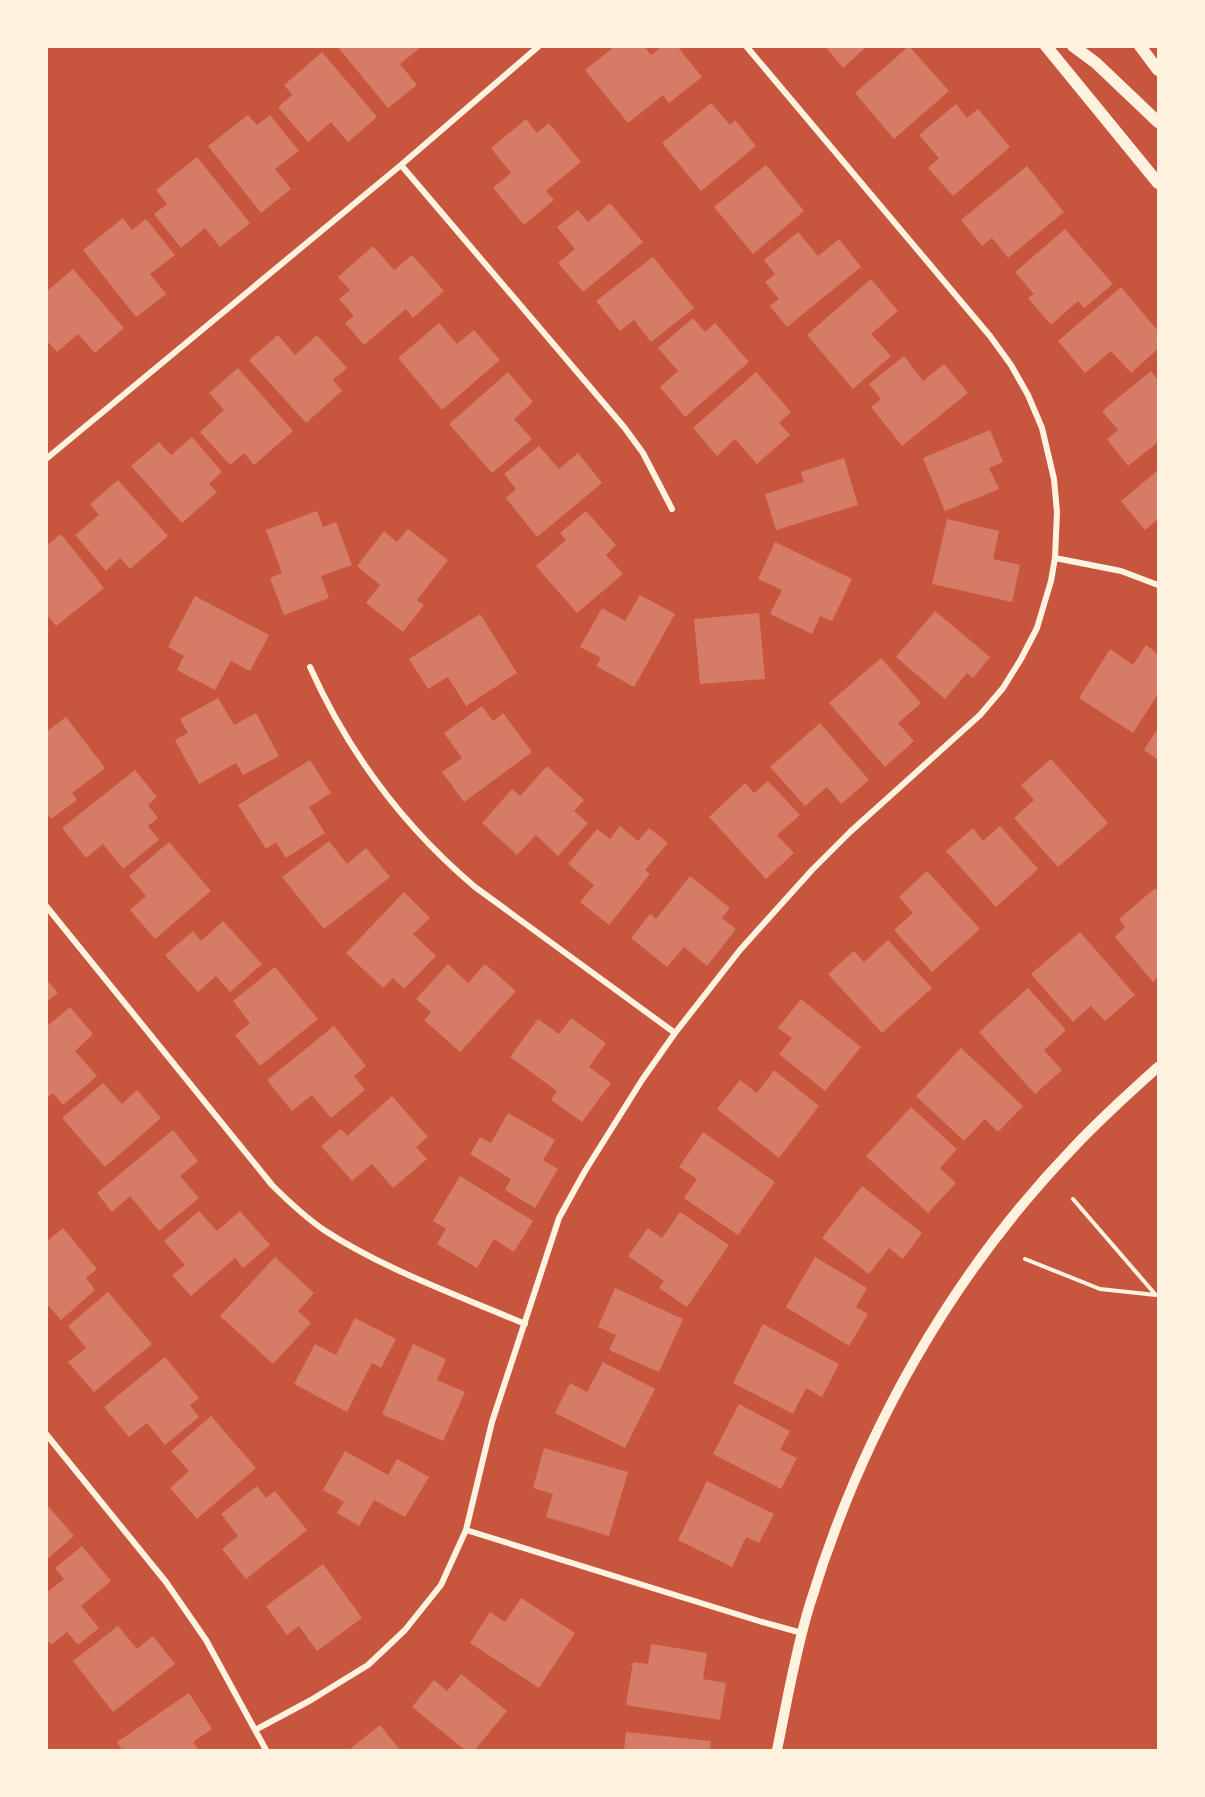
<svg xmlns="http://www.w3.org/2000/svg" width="1205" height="1797" viewBox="0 0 1205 1797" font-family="Barlow,sans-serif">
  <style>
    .building { fill: #d67c66 }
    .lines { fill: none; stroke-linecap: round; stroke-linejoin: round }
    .path { stroke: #fff3e0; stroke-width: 4 }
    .minor { stroke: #fff3e0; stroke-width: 6 }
    .tertiary { stroke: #fff3e0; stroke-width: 10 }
    .secondary { stroke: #fff3e0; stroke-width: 12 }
  </style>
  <rect width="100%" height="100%" fill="#c8553d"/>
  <path class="building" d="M337,46H422L400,64L417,85L388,108Z
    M615,46H644L651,55L662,46H677L702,77L669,103L663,95L628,123L585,70Z
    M825,46H867L843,68Z
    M909,46L949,91L894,139L855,93Z
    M322,52L377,117L348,142L331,122L308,142L278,107L292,95L284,85Z
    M711,103L730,125L735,120L756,146L701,191L662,143Z
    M956,104L967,118L978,109L1010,147L953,196L928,168L939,158L919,135Z
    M248,115L257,125L270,115L299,151L275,169L291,189L261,213L208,146Z
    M526,119L537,133L549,123L581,162L546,191L554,200L524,225L493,188L511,173L491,148Z
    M197,157L250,223L220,247L205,228L181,248L154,214L167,204L156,190Z
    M766,165L804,211L753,254L714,207Z
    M1027,166L1064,212L1008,258L992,238L982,246L961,220Z
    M610,203L643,242L583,292L558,263L575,249L557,227L578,210L588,222Z
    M123,218L132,230L146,219L175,255L150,274L166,294L136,317L83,250Z
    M1065,229L1113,284L1084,308L1078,301L1051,325L1028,298L1034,294L1015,272Z
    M798,232L818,256L839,239L861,267L787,327L770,306L779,299L765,282L775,274L764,260Z
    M373,246L394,270L412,255L444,291L413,318L406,309L364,345L345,323L354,316L339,299L350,290L338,277Z
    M653,257L694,308L651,342L634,320L620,331L596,301Z
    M73,269L124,328L95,353L78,334L57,352L46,340V292Z
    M871,279L898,311L871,334L891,356L853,389L807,335Z
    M1121,287L1158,331V349L1131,373L1111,351L1085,373L1058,341Z
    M693,318L705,332L715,323L749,362L685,417L660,387L678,371L658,348Z
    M439,323L457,344L474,330L500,360L442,410L398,358Z
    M278,335L295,355L317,335L347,368L333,380L342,391L306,423L249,360Z
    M904,356L923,381L944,364L968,393L902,446L871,407L881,399L869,384Z
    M238,368L293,431L254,465L244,453L230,465L200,432L224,410L209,393Z
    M1151,371L1158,380V442L1128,466L1107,439L1118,430L1102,411Z
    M508,372L533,402L514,419L532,439L492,473L449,424Z
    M756,372L791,412L779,423L790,435L757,464L735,439L717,456L693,428Z
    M990,430L1003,462L989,468L999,489L945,511L923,458Z
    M192,437L222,472L209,484L217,492L182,523L131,466L159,442L171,455Z
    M539,446L559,469L578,453L602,483L537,537L506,498L516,489L504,474Z
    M844,458L858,505L776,530L765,494L804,482L801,472Z
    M1158,470V519L1145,530L1121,501Z
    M118,480L168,536L130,569L120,558L106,571L75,535L99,515L90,504Z
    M317,511L323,527L336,522L352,565L321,576L329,598L284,615L270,578L282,573L266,530Z
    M586,511L616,545L606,555L623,574L577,613L536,566L566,540L560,533Z
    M947,519L999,531L993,559L1020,565L1012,602L932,584Z
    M408,529L448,560L417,600L424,605L403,632L366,603L380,585L357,566L384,531L397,542Z
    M61,534L104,588L56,626L46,614V546Z
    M775,542L852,579L832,621L820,616L812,634L770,614L782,590L758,579Z
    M640,595L675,614L634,687L596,666L601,658L580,647L602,608L625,621Z
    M195,596L269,635L250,671L231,661L215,690L177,670L184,656L168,647Z
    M935,611L990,657L973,678L967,673L945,699L896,657Z
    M759,613L765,679L700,684L694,619Z
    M480,614L517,673L466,706L448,677L428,689L409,659Z
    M1146,645L1158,654V694L1133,733L1079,698L1110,649L1133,665Z
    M881,658L921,703L898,723L914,741L885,767L829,703Z
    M218,698L234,725L256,713L279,756L243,775L236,763L199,784L175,740L188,733L180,719Z
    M482,706L493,721L503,713L532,752L464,802L442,772L462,758L444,733Z
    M66,717L105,768L72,793L77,800L51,819L46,813V732Z
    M820,723L869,780L841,804L827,787L805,806L770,767Z
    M1158,728V760L1144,750Z
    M1051,759L1108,823L1058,867L1014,818L1034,800L1021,785Z
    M310,760L331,793L309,807L325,833L286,858L276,842L266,849L238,805Z
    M547,766L584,800L574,811L588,823L558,856L536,835L517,855L482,823L512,789L520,796Z
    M135,770L157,797L148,805L158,818L148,826L159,840L123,869L103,844L86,858L62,828Z
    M768,781L800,815L777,835L794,853L766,879L709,817L745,783L754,793Z
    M620,826L638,841L649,828L668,843L645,870L650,874L609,925L580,902L594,885L568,864L597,829L610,839Z
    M1000,826L1038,869L996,907L946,851L973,828L983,841Z
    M329,841L347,864L366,848L390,877L324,929L282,877Z
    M169,842L211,891L155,939L130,910L146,896L129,876Z
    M927,871L980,929L932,972L894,930L913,913L899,897Z
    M690,876L730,908L722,918L736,929L707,966L684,947L667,967L631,938L650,914L656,919Z
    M1155,888L1158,892V977L1153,982L1115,937L1125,927L1119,919Z
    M404,892L430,918L413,934L436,956L404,989L393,978L383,988L346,953Z
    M223,921L262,964L230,992L216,976L198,992L165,955L193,931L201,941Z
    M1080,932L1135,995L1105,1021L1091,1006L1073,1022L1031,974Z
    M888,940L932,988L882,1033L828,974L854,951L864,962Z
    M448,964L468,983L485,964L516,991L460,1052L424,1020L431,1012L416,999Z
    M275,967L318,1019L260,1066L235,1035L250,1023L233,1001Z
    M46,979L58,993L46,1002Z
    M1028,988L1066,1030L1044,1050L1062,1070L1035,1094L979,1032Z
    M801,999L861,1047L825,1091L779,1054L792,1038L778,1028Z
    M70,1007L93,1034L75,1051L97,1076L63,1105L53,1093L46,1099V1027Z
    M571,1018L606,1043L589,1067L611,1083L582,1122L551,1100L557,1091L510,1057L538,1019L559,1034Z
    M334,1026L366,1066L354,1076L365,1090L331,1118L312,1095L292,1111L267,1080Z
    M961,1048L1023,1106L998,1132L985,1119L964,1141L916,1096Z
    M774,1070L819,1106L779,1158L717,1109L740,1080L757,1093Z
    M103,1083L122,1104L137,1090L161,1118L105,1167L62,1118Z
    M392,1096L428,1137L416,1147L427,1159L393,1188L372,1164L352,1181L321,1146L341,1129L347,1136Z
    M911,1107L957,1149L940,1168L956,1183L928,1213L866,1156Z
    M508,1113L555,1140L543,1160L558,1169L535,1208L505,1190L511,1179L470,1154L480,1137L491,1143Z
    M173,1130L198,1161L180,1176L199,1198L159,1231L130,1196L112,1212L97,1193Z
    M703,1132L775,1182L738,1235L684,1198L697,1179L679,1167Z
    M460,1176L533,1221L514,1252L494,1239L477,1268L437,1244L446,1229L433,1221Z
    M862,1186L922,1233L903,1259L889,1248L869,1274L822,1238Z
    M199,1211L217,1231L240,1211L270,1245L243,1268L235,1258L191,1296L172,1275L185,1265L164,1241Z
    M680,1212L729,1245L687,1307L659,1288L664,1281L628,1256L648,1228L662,1238Z
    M63,1228L97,1269L86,1278L95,1290L61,1320L46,1303V1242Z
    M275,1257L314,1293L298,1311L311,1323L273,1364L220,1316Z
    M815,1257L867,1288L856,1307L868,1314L849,1346L786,1307Z
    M615,1288L683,1319L659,1372L609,1350L616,1335L598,1327Z
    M108,1292L152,1344L94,1392L68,1362L86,1348L68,1326Z
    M355,1318L396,1339L381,1368L372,1363L347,1412L294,1384L315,1344L336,1355Z
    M763,1324L839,1364L822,1397L806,1388L793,1414L733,1383Z
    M413,1344L446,1359L437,1380L465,1392L443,1441L382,1414Z
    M165,1357L199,1398L190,1405L199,1417L165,1445L147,1423L129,1437L104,1407Z
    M603,1362L655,1389L625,1448L555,1413L570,1383L587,1392Z
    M739,1404L790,1431L780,1450L797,1458L781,1489L713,1454Z
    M211,1416L256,1468L197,1519L170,1488L189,1471L171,1451Z
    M544,1448L628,1472L609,1536L546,1517L553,1494L533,1488Z
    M345,1451L388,1475L397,1459L429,1477L405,1517L374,1500L359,1526L337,1513L344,1502L323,1490Z
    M707,1481L774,1514L759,1543L746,1537L732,1567L678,1540Z
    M257,1486L266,1498L275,1491L307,1530L246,1579L222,1549L238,1536L221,1514Z
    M48,1506L74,1536L46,1560V1508Z
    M82,1546L111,1581L81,1606L99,1628L78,1645L67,1632L51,1645L46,1639V1593L64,1579L55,1568Z
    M323,1564L362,1618L317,1651L299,1626L287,1635L266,1606Z
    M521,1598L575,1633L539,1688L470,1643L490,1612L505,1622Z
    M118,1626L137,1649L153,1636L175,1664L113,1712L73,1661Z
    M651,1644L707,1653L703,1679L726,1683L720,1720L626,1705L633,1662L648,1664Z
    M461,1674L507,1711L475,1750H465L412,1707L434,1680L447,1691Z
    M189,1693L212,1729L193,1742L199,1750H122L117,1742Z
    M380,1725L400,1750H351L350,1749Z
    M626,1732L711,1741L710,1750H624Z"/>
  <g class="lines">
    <path class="path" d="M1073,1199L1155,1294
      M1025,1259L1100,1289L1156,1295"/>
    <path class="minor" d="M401,165L624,427L643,453L672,509
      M46,459L401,165L539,46
      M1055,558L1121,571L1158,585
      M310,667C349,754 403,826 475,887L675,1033
      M46,906L272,1185C288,1201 305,1217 324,1230C383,1269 460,1296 525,1324
      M46,1434L166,1582L206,1640L266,1750
      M466,1530L762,1622L802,1633
      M255,1730L311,1700L368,1665L405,1630L441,1585L466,1530L492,1422L559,1218L585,1171L642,1080L675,1033L740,950L812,870L850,832L980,715L1003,688L1021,659L1037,628L1051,581L1055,558L1057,512L1054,479L1042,428L1028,395L1011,365L990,336L746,46"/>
    <path class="tertiary" d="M777,1750C787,1702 795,1652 810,1604C861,1435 950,1276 1073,1148C1100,1119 1129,1093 1158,1067"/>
    <path class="secondary" d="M1046,46L1158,183
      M1073,46L1096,63L1158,122
      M1140,46L1158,70"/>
  </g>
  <rect width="1205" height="1797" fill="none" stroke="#fff3e0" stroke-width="96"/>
</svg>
